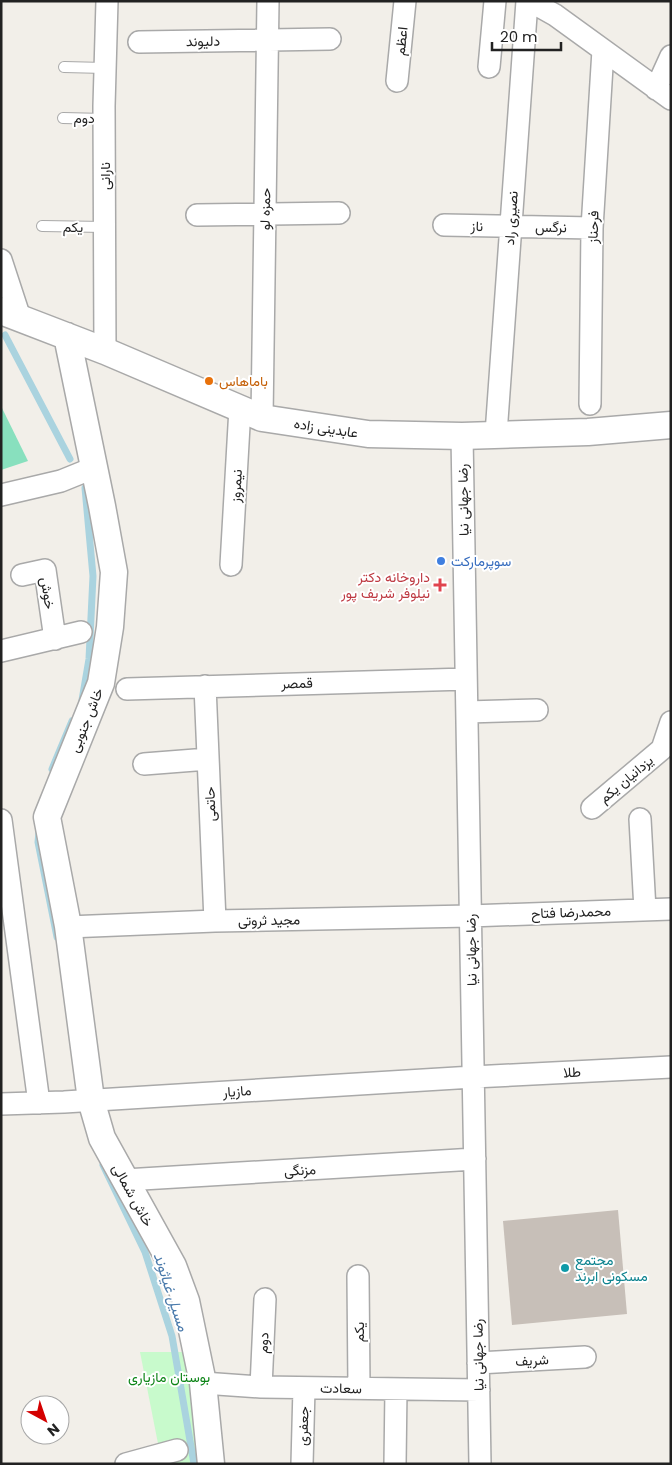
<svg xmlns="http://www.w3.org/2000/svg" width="672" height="1465" viewBox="0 0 672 1465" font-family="Poppins,Vazirmatn,sans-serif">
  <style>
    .park { fill: #c8facc }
    .pitch { fill: #88e0be }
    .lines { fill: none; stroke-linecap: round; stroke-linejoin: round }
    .stream { stroke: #aad3df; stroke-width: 7 }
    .building { fill: #c7bfb8 }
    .service-casing { stroke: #a9a9a9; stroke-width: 12 }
    .minor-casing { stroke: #a9a9a9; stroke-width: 24 }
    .tertiary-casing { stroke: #a9a9a9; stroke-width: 29 }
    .service { stroke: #fff; stroke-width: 10 }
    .minor { stroke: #fff; stroke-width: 21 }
    .tertiary { stroke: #fff; stroke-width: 26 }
    .food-dot { fill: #e8710a; stroke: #fff; stroke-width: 2 }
    .shop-dot { fill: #3f7fe0; stroke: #fff; stroke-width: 2 }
    .health-dot { fill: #e0444e; stroke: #fff; stroke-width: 2 }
    .culture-dot { fill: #0f9aa8; stroke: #fff; stroke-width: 2 }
    .labels { text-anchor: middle; stroke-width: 4; stroke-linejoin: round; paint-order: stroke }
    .street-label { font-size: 14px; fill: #222; stroke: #fff }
    .food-label { font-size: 14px; fill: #c56008; stroke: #fff; text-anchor: start }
    .shop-label { font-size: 14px; fill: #366cbe; stroke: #fff; text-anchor: start }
    .health-label { font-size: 14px; fill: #be3a42; stroke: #fff; text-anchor: end }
    .culture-label { font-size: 14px; fill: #0d838f; stroke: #fff; text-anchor: start }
    .park-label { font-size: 14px; fill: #0c8416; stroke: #fff }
    .water-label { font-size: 15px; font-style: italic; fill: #4a7aab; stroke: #fff }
  </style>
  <rect width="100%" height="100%" fill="#f2efe9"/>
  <path class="park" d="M140,1352H189L203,1464H162Z"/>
  <path class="pitch" d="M1,406L28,461L1,470Z"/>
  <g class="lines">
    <path class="stream" d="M5,335L70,459
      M82,700L89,659L93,576L85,488
      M52,769L72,721
      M39,832L38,842L57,937
      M103,1165L145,1252L172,1336L194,1464"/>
  </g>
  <path class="building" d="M618,1210L627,1314L512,1325L503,1221Z"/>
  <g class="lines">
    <g class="service-casing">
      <path id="service" d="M64,67L105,68
        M63,118L105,119
        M42,226L105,227"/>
    </g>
    <g class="minor-casing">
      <path id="minor" d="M530,1L555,15L671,99
        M139,42L330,39
        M489,67L495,1
        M397,81L405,1
        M656,89L671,56
        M197,215L339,213
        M444,225L592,228
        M1,260L20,318
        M105,351L104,106L107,1
        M590,404L592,228L603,50
        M262,418L268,1
        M496,434L527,1
        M462,436L480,1464
        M1,495L61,481L93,468
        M231,565L240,408
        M22,575L45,570L55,639
        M1,651L81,632
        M205,686L215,921
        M127,689L466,679
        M467,712L537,710
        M144,764L208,759
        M592,808L662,749L671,722
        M640,819L645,910
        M1,820L39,1103
        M68,927L215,921L470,916L671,909
        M1,1104L64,1102L473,1077L671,1067
        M125,1180L475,1159
        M358,1276L359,1388
        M478,1363L585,1357
        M203,1383L261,1387L479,1390
        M261,1387L265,1299
        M126,1464L177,1450
        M302,1464L304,1388
        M395,1464L396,1389"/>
    </g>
    <g class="tertiary-casing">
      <path id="tertiary" d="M1,311L105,351L262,418L368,434L462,436L588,432L671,425
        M67,336L102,506L114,572L110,627L101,683L47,817L68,926L91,1100L102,1138L173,1266L186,1301L203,1383L211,1464"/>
    </g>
    <use href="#service" class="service"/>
    <use href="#minor" class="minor"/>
    <use href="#tertiary" class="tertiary"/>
  </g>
  <circle class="food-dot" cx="209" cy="381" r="5"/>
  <circle class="shop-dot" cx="441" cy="561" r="5"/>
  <path class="health-dot" d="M437.5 577.5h5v5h5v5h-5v5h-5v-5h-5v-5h5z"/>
  <circle class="culture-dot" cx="565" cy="1268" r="5"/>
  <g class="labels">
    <g class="street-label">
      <text transform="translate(203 41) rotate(-1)" y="5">دلیوند</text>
      <text transform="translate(401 41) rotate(-84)" y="5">اعظم</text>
      <text x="84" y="123">دوم</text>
      <text transform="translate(105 176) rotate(-90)" y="5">نارانی</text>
      <text transform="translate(265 209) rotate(-89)" y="5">حمزه لو</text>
      <text transform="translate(511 218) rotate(-86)" y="5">نصیری راد</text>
      <text transform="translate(477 226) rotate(2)" y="5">ناز</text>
      <text transform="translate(73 227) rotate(1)" y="5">یکم</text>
      <text transform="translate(551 227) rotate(1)" y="5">نرگس</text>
      <text transform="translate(593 227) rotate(-88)" y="5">فرحناز</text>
      <text transform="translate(326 428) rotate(9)" y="5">عابدینی زاده</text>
      <text transform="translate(236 486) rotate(-87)" y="5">نیمروز</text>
      <text transform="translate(463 500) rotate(-91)" y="5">رضا جهانی نیا</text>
      <text transform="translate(48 593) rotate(81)" y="5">خوش</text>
      <text transform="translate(297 683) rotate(-1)" y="5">قمصر</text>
      <text transform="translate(86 720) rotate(-68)" y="5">خاش جنوبی</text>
      <text transform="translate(626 779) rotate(-40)" y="5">یزدانیان یکم</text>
      <text transform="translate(210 804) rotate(-92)" y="5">حاتمی</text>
      <text transform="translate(571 912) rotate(-2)" y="5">محمدرضا فتاح</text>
      <text transform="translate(269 920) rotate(-1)" y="5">مجید ثروتی</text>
      <text transform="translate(471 950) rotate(-91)" y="5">رضا جهانی نیا</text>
      <text transform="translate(572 1072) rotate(-3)" y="5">طلا</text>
      <text transform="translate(237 1091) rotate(-4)" y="5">مازیار</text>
      <text transform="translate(300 1170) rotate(-3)" y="5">مزنگی</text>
      <text transform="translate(133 1195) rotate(61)" y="5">خاش شمالی</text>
      <text transform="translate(359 1332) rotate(-90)" y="5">یکم</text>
      <text transform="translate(263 1343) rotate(-87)" y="5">دوم</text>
      <text transform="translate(478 1355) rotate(-91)" y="5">رضا جهانی نیا</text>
      <text transform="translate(532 1360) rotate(-3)" y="5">شریف</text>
      <text transform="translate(341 1388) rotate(1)" y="5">سعادت</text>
      <text transform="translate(303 1426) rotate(-88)" y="5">جعفری</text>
    </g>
    <g class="food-label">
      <text x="219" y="386">باماهاس</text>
    </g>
    <g class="shop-label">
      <text x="451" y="566">سوپرمارکت</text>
    </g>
    <g class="health-label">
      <text x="430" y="582">داروخانه دکتر<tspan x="430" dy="16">نیلوفر شریف پور</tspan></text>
    </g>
    <g class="culture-label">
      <text x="575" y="1265">مجتمع<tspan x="575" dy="16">مسکونی ابرند</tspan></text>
    </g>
    <g class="park-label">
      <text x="169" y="1382">بوستان مازیاری</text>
    </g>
    <g class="water-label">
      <text transform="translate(171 1292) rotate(72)" y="5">مسیل غیاثوند</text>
    </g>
  </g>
  <rect width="672" height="1465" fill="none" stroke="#222222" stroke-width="5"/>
  <g transform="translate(45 1420) rotate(140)"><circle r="24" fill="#ffffff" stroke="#a7a7a7"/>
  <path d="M0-4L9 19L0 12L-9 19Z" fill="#d40000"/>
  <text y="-8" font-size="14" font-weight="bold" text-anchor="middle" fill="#222222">N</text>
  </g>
  <path d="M492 42v8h69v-8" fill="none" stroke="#222222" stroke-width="2.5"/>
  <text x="500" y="42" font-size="15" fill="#222222" stroke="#ffffff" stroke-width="4" paint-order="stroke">20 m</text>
</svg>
